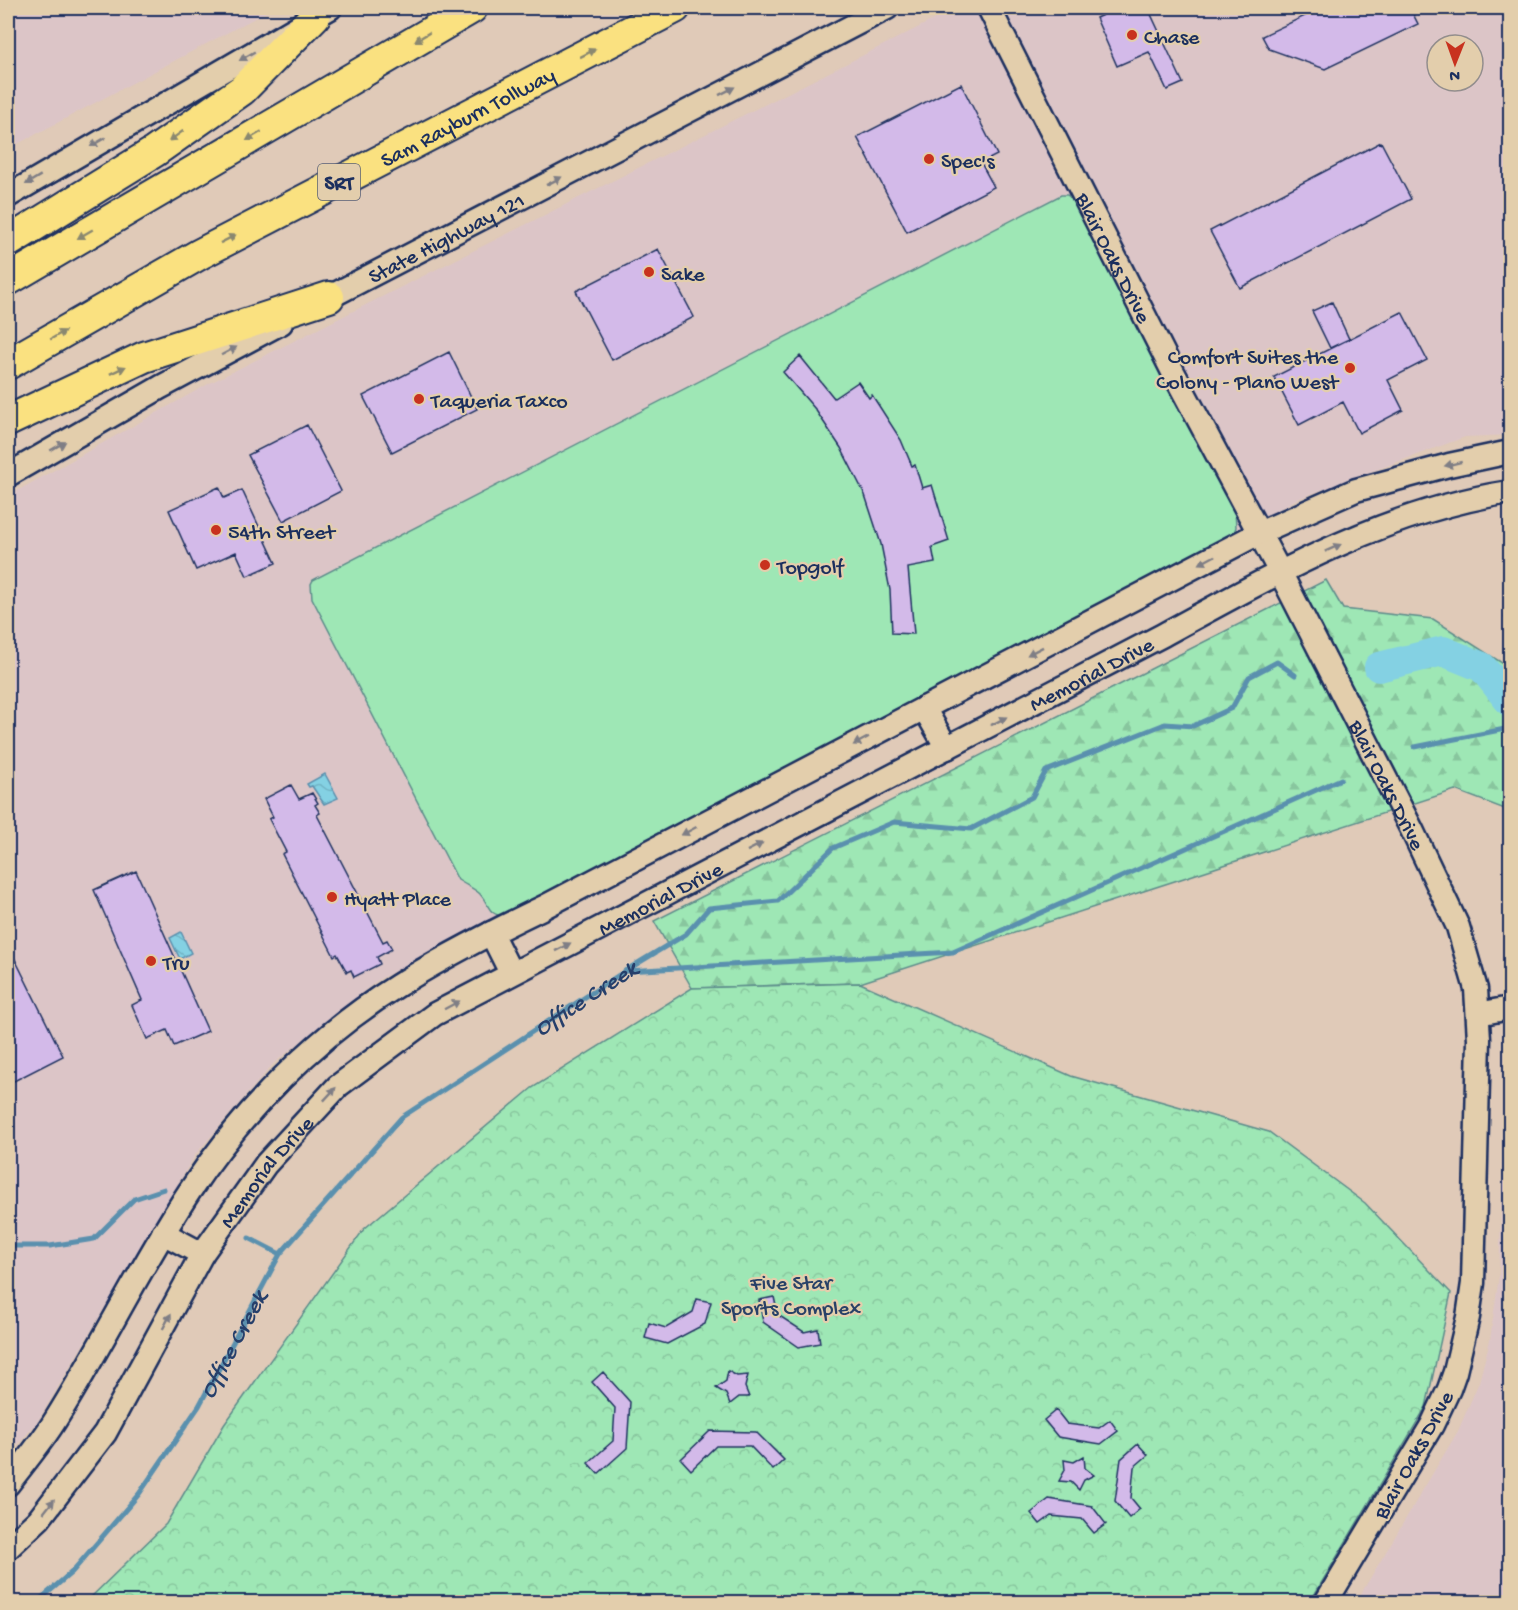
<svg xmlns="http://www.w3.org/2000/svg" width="1518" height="1610" viewBox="0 0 1518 1610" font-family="'Gochi Hand',sans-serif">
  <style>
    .built { fill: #dcc5c7; fill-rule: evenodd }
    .grass { fill: #9ee7b5; stroke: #5c8b8a; stroke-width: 1.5 }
    .forest { fill: url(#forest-firs); stroke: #5c8b8a; stroke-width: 1.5 }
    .park { fill: url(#park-crowns); stroke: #5c8b8a; stroke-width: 1.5 }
    .water { fill: url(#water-waves); stroke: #5a90ae; stroke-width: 1.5 }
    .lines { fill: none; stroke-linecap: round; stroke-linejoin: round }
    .stream { stroke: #5a90ae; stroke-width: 5 }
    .river { stroke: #84d1e3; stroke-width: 30 }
    .building { fill: #d3bae9; stroke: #1b2f5e; stroke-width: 1.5 }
    .secondary-casing { stroke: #1b2f5e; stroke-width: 27 }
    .highway-casing { stroke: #1b2f5e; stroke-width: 34 }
    .secondary { stroke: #e3ceac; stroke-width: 22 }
    .highway { stroke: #fae180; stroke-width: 30 }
    .oneway { fill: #8a886f }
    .oneway2 { fill: #7f7e85 }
    .poi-dot { fill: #c8321e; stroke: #e3ceac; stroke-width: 2 }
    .labels { text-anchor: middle; stroke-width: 4.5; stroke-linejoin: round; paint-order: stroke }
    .shield { fill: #e3ceac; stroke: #575f75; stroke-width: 1.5 }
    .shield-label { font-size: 21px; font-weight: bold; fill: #1b2f5e }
    .poi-label { font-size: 22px; fill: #1b2f5e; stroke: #e3ceac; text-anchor: start }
    .street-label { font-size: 22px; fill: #1b2f5e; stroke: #e3ceac }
    .park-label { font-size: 22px; fill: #284167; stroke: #e3ceac }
    .water-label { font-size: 24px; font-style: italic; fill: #263f6b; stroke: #e3ceac }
  </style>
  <defs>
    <pattern id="forest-firs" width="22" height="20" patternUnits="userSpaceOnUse" patternTransform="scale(1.5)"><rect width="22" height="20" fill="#9ee7b5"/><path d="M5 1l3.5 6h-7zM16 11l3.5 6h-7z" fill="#88c69e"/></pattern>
    <pattern id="park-crowns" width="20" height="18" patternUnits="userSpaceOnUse" patternTransform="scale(1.5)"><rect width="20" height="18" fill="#9ee7b5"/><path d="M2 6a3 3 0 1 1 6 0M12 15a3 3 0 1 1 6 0" fill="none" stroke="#88c69e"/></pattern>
    <pattern id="water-waves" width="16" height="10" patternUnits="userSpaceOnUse" patternTransform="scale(1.5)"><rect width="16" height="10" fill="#84d1e3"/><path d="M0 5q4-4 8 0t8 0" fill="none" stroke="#71b4c5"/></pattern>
  </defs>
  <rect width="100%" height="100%" fill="#e0cab8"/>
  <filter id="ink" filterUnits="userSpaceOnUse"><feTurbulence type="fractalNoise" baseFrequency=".0167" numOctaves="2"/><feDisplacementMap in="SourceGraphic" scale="12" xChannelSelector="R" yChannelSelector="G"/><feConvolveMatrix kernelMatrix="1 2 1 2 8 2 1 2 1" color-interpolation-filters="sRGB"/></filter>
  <g filter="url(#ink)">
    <path class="built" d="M8,8H274L8,149Z
      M957,8H1510V435L1465,437L1295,500L1226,540L378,980L274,1063L195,1155L38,1421L8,1456V496L210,383ZM1437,45H1473V81H1437Z
      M1510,1032V1602H1356L1458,1431L1479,1382L1490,1340L1499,1276L1507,1036Z"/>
    <path class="grass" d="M1061,195H1067L1075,201L1235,511L1236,527L1232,539L505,916C487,915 490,905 480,894C474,888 465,885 458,880L312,598L311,584L313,580Z"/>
    <path class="forest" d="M1326,580L1343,609L1433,619L1510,668V811L1455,790L860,983L692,988L654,921Z"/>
    <path class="park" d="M860,983L1071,1076L1269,1132L1365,1203L1451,1293L1426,1407L1310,1602H86L166,1524L224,1425L364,1229L532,1088L692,988Z"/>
    <path class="water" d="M325,774L338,798L324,804L312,786L309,787L307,784Z
      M181,932L191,953L180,959L170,938Z"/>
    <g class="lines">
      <g class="stream">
        <path d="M1415,747L1510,728"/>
        <path d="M627,971L953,952L1341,779"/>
        <path d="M249,1238L280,1254"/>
        <path d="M8,1246H50L94,1239L134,1199L164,1189"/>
        <path id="s1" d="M37,1602L72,1572L139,1494L199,1406L280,1254L402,1117L625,971L686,934L709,908L778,901L833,848L894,822L971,829L1032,797L1046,771L1165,724L1193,726L1232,708L1249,677L1277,662L1295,675"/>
      </g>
      <path class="river" d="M1379,667L1443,651L1482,667L1510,702"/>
    </g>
    <path class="building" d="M1118,8H1148L1183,83L1167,90L1149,52L1117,66L1096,18Z
      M1322,8H1410L1418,24L1325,69L1269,49L1262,36Z
      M961,84L997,155L981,163L994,187L907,232L857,137Z
      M1381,142L1411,199L1240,288L1210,231Z
      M658,249L694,317L612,360L576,291Z
      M1332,302L1349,339L1330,348L1312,311Z
      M1402,312L1427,360L1388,380L1403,410L1359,433L1343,402L1299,425L1274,377Z
      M449,352L477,409L392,452L363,396Z
      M800,356L834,398L858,382L869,398L872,395L901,440L912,466L915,465L922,488L932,485L949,541L932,547L935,563L908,568L914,634L892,633L890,590L881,544L865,495L841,448L815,409L783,372Z
      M307,425L341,491L283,521L248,455Z
      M219,487L224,498L242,490L276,563L247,576L236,552L196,570L169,510Z
      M1510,577V627H1507L1508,619L1505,618Z
      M291,785L299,799L312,793L318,803L315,805L320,813L317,815L383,942L387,940L392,949L377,957L380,964L354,977L351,970L347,972L337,954L334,956L282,854L286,852L269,819L273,817L264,799Z
      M136,871L208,1031L174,1046L167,1030L147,1039L132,1005L142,1000L94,890Z
      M8,945L63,1056L8,1084Z
      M774,1297L778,1315L804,1332L818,1329L820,1343L799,1347L763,1322L759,1300Z
      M697,1299L711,1302L705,1324L667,1344L645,1338L649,1323L666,1328L693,1312Z
      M728,1371L737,1376L748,1375L745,1387L749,1397H739L730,1404L726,1394L716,1388L726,1381Z
      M603,1372L630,1402L627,1448L598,1474L588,1463L613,1441L615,1408L592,1382Z
      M1056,1410L1067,1424L1099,1428L1110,1420L1118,1431L1101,1444L1058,1437L1044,1420Z
      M710,1431L756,1432L784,1460L773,1470L750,1446H716L691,1470L681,1459Z
      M1138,1444L1148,1455L1134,1467L1131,1498L1140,1509L1129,1518L1115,1501L1121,1459Z
      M1084,1456L1085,1468L1094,1475L1084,1480L1079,1490L1071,1482L1059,1481L1065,1470L1064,1460L1074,1462Z
      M1049,1499L1092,1506L1106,1524L1094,1533L1082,1519L1051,1516L1040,1524L1031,1513Z"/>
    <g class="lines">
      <g class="secondary-casing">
        <g id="secondary">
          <path id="s2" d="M989,8L1172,370L1280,572L1412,830L1458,927L1476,989L1479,1039L1473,1283L1468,1317L1455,1372L1449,1389L1432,1425L1326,1602"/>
          <path d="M8,196L330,8"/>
          <path id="s3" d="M316,304L887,8"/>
          <path d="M8,475L161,387L281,323"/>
          <path d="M924,708L947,748"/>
          <path d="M491,933L511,973"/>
          <path d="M1478,1014L1510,1008"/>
          <path d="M163,1233L202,1254"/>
          <path d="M8,1484C24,1463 42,1442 56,1419C103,1344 141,1265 189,1192C243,1111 314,1038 397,986C444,956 494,931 544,907L1259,533L1356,490L1449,465L1510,452"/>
          <path id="s4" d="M8,1548L39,1519L105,1433L202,1254L266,1164L338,1086L435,1014L1163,635C1273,575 1385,511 1510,492"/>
        </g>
      </g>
      <g class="highway-casing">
        <g id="highway">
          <path d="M8,242L154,152L242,90L315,16"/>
          <path d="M8,280L472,8"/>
          <path id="s5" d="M8,364L200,254L675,8"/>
          <path d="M8,421L144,357L329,297"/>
        </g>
      </g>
      <use href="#secondary" class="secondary"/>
      <use href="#highway" class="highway"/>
    </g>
    <defs><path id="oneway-solid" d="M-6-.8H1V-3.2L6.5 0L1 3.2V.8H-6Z" transform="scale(1.5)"/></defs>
    <g class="oneway">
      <use href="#oneway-solid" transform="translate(422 37) rotate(149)"/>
      <use href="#oneway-solid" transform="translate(588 53) rotate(-27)"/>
      <use href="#oneway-solid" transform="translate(176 136) rotate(145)"/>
      <use href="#oneway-solid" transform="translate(254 136) rotate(149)"/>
      <use href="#oneway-solid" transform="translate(85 234) rotate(150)"/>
      <use href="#oneway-solid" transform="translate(228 239) rotate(-27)"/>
      <use href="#oneway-solid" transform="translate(58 335) rotate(-30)"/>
      <use href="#oneway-solid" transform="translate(118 370) rotate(-25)"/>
    </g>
    <g class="oneway2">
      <use href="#oneway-solid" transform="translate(247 56) rotate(150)"/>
      <use href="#oneway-solid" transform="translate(727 91) rotate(-27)"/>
      <use href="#oneway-solid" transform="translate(98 142) rotate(150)"/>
      <use href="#oneway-solid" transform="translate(33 180) rotate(149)"/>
      <use href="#oneway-solid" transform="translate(554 181) rotate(-27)"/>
      <use href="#oneway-solid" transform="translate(229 351) rotate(-28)"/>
      <use href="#oneway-solid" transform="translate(58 446) rotate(-30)"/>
      <use href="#oneway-solid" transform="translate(1453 464) rotate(166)"/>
      <use href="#oneway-solid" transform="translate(1333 548) rotate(-24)"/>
      <use href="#oneway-solid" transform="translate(1207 560) rotate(152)"/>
      <use href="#oneway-solid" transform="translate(1035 651) rotate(153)"/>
      <use href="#oneway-solid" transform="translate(999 721) rotate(-27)"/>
      <use href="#oneway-solid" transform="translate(861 741) rotate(152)"/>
      <use href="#oneway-solid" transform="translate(689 831) rotate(152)"/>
      <use href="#oneway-solid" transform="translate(755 847) rotate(-27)"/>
      <use href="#oneway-solid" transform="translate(563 947) rotate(-27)"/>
      <use href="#oneway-solid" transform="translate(452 1005) rotate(-28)"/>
      <use href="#oneway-solid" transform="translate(330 1094) rotate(-47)"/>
      <use href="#oneway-solid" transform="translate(167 1321) rotate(-62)"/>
      <use href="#oneway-solid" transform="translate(49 1506) rotate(-52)"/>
    </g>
  </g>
  <g class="poi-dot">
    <circle cx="1132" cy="35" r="6"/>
    <circle cx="929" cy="159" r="6"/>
    <circle cx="649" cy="272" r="6"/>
    <circle cx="1350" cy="368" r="6"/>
    <circle cx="419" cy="399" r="6"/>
    <circle cx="216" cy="530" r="6"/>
    <circle cx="765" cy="565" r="6"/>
    <circle cx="332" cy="897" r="6"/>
    <circle cx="151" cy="961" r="6"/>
  </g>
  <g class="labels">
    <rect class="shield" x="318" y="164" width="42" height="36" rx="4.5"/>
    <g class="shield-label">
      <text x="339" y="189">SRT</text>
    </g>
    <g class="poi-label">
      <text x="1144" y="43">Chase</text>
      <text x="941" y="167">Spec's</text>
      <text x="661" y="280">Sake</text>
      <text x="1338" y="363" text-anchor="end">Comfort Suites the<tspan x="1338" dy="25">Colony - Plano West</tspan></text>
      <text x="431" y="407">Taqueria Taxco</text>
      <text x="228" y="538">54th Street</text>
      <text x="777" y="573">Topgolf</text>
      <text x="344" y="905">Hyatt Place</text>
      <text x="163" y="969">Tru</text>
    </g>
    <g class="street-label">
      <text dy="8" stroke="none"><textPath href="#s5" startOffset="522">Sam Rayburn Tollway</textPath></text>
      <text dy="8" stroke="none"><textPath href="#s3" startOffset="146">State Highway 121</textPath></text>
      <text dy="8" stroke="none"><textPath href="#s2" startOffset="279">Blair Oaks Drive</textPath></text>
      <text dy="8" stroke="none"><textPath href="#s4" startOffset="1431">Memorial Drive</textPath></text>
      <text dy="8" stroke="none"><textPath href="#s2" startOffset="873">Blair Oaks Drive</textPath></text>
      <text dy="8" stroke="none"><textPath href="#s4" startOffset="945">Memorial Drive</textPath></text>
      <text dy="8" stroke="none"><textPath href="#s4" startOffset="459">Memorial Drive</textPath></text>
      <text transform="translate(1412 1454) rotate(-61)" y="8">Blair Oaks Drive</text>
    </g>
    <g class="park-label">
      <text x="791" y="1289">Five Star<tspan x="791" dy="25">Sports Complex</tspan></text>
    </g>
    <g class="water-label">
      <text dy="8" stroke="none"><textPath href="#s1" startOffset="830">Office Creek</textPath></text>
      <text dy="8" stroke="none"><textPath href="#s1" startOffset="326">Office Creek</textPath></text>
    </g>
  </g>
  <rect width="1518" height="1610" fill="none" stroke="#e3ceac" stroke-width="30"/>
  <rect x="15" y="15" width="1488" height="1580" fill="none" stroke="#1b2f5e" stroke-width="2" filter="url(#ink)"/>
  <g transform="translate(1455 63) rotate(181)"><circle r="28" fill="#e3ceac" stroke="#938e8d" stroke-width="1.5"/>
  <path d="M0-4.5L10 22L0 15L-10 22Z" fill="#c8321e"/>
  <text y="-9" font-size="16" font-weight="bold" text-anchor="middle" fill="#1b2f5e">N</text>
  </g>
</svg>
